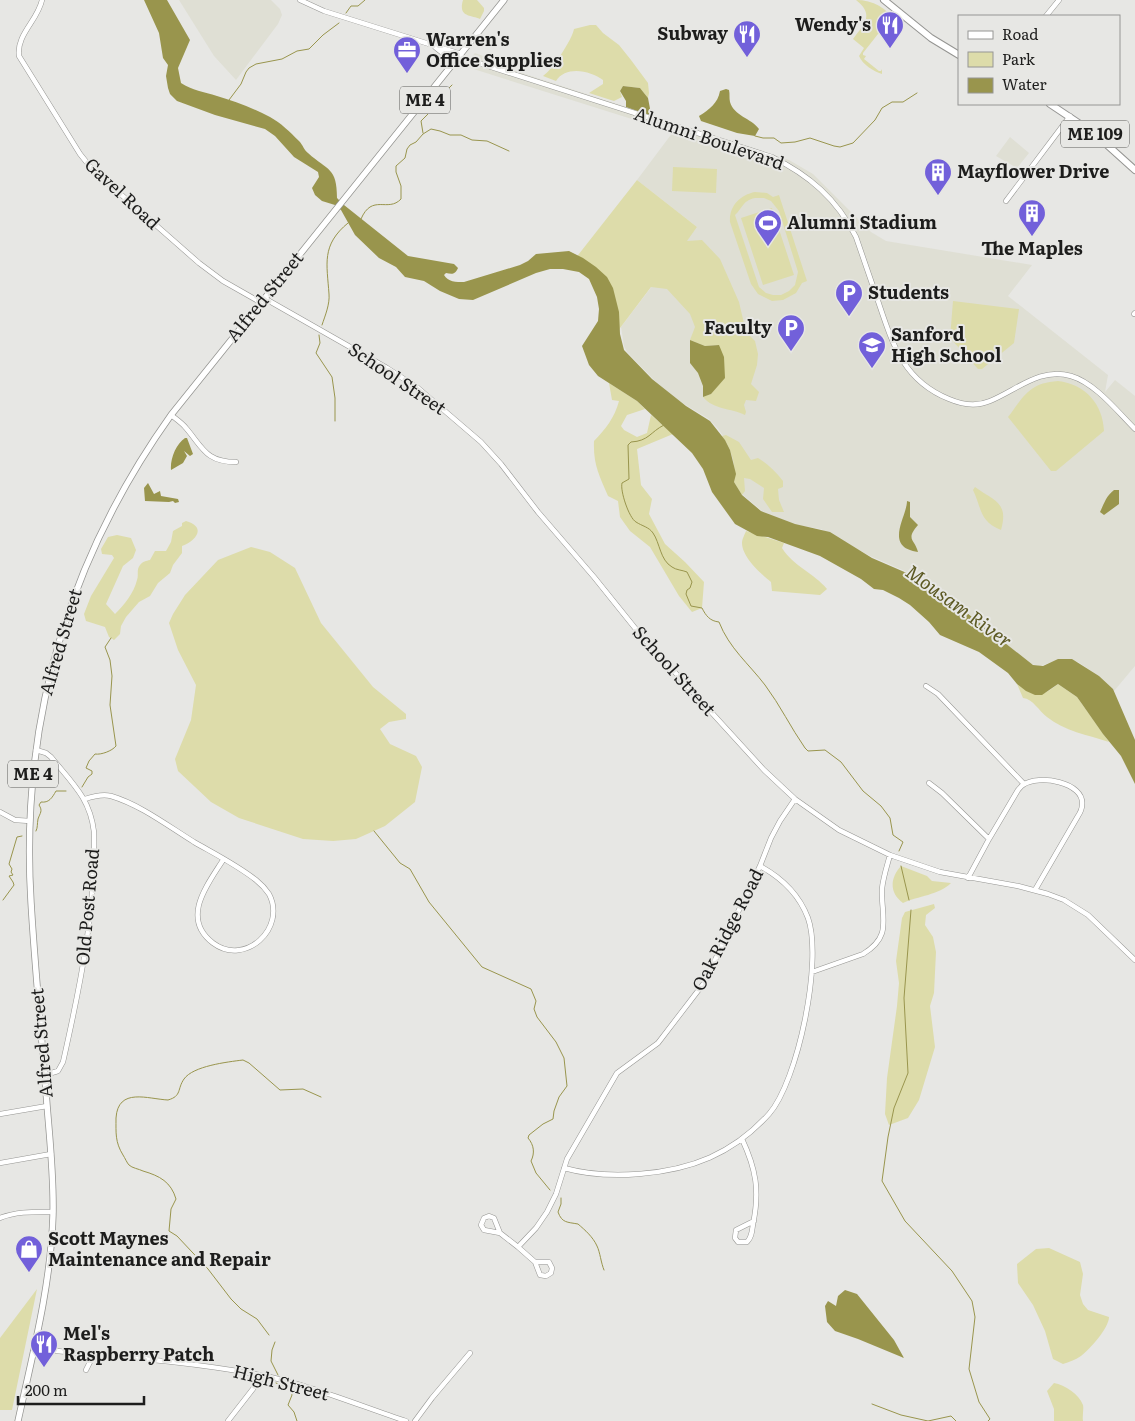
<svg xmlns="http://www.w3.org/2000/svg" width="1135" height="1421" viewBox="0 0 1135 1421" font-family="Literata,serif">
  <style>
    .built { fill: #dfdfd4 }
    .green { fill: #dddcaa; fill-rule: evenodd }
    .water { fill: #99954d }
    .lines { fill: none; stroke-linecap: round; stroke-linejoin: round }
    .stream { stroke: #99954d; stroke-width: 1 }
    .minor-casing { stroke: #959592; stroke-width: 5.5 }
    .major-casing { stroke: #959592; stroke-width: 7 }
    .highway-casing { stroke: #959592; stroke-width: 8 }
    .minor { stroke: #fff; stroke-width: 4.5 }
    .major { stroke: #fff; stroke-width: 5.5 }
    .highway { stroke: #fff; stroke-width: 6 }
    .labels { text-anchor: middle; stroke-width: 4; stroke-linejoin: round; paint-order: stroke }
    .shield { fill: #e7e7e4; stroke: #5a5a58; stroke-width: 1 }
    .shield-label { font-size: 16px; font-weight: bold; fill: #1d1d1c }
    .poi-label { font-size: 18px; font-weight: bold; fill: #1d1d1c; stroke: #e7e7e4; text-anchor: start }
    .street-label { font-size: 18px; fill: #1d1d1c; stroke: #e7e7e4 }
    .water-label { font-size: 19px; font-style: italic; fill: #5c5923; stroke: #e7e7e4 }
  </style>
  <rect width="100%" height="100%" fill="#e7e7e4"/>
  <path class="built" d="M179,0H271L280,9L282,15L278,24L236,80L214,56Z
    M475,53L483,56L482,60L789,160L813,174L871,232L886,241L1032,265L1008,296L1108,375L1105,392L1115,380L1135,396V666L1114,691L1099,676L1078,662L1061,659L1040,666L1031,664L967,612L949,602L940,593L914,575L868,555L821,529L790,524L777,519L762,511L743,495L735,486L723,436L719,430L709,419L679,401L655,381L627,352L624,346L621,327L697,227L637,180L673,132L464,66Z
    M1010,137L1029,153L1017,168L996,156Z"/>
  <path class="green" d="M463,0H477L484,8V11L480,19C470,15 458,17 463,0Z
    M856,0C873,0 887,8 896,22L892,29L883,35L878,34L863,53V55L866,56L864,59L879,71H881L882,69V74C873,71 863,65 859,56L864,48L853,39C864,24 875,15 856,0Z
    M590,25H596L603,33L619,45L631,60L648,83L649,93L648,98L640,88L623,86L620,91L622,97L614,101L589,93L603,84V80C591,71 566,65 556,81L543,76C552,70 572,40 574,29Z
    M673,167L717,169L716,193L672,191Z
    M637,180L697,227L687,241L702,240L720,259L739,302L746,332L755,341L758,354L757,365L751,384L759,392L756,401L746,400L744,405L746,412L745,415C731,408 714,410 703,397L711,394L718,345L705,346L690,340L695,327L690,314L667,289L651,287L608,344L609,305L575,259Z
    M755,192L767,193L773,197L779,195L807,281L802,283L796,293L783,300L772,301L758,294L751,284L730,222C729,206 740,195 755,192ZM755,198H764L771,201L779,211L798,272L795,285L789,291L781,295H773L766,293L759,287L735,215C743,208 742,201 755,198Z
    M772,208L794,275L763,285L741,218Z
    M953,301L1019,309L1014,343L982,369H978L950,338Z
    M1058,381C1085,384 1103,404 1104,431L1056,471H1051L1008,417C1024,396 1029,383 1058,381Z
    M609,383L637,401L645,409L627,415L621,426L624,430L637,437L647,433L651,415L673,434L637,449L641,485L652,499L649,514L665,544L685,562L704,582L702,608L692,612L679,596L650,547L630,531L620,517L618,501L608,496C599,475 593,464 594,441C605,430 615,417 619,401L612,400Z
    M726,435L739,442L751,460L758,458C768,464 776,472 783,481V487L778,489L779,500L784,512H772L763,499L764,488L750,479L744,478L745,491L742,495L734,482C737,468 731,447 722,436Z
    M975,487C994,501 1009,502 1001,530C979,521 982,509 973,490Z
    M186,521C207,527 196,541 182,546V553L173,565L170,573L158,583L150,596L139,602L126,617L121,626L120,634L114,640L109,637L105,627L86,621L84,614L91,596L114,558L112,555L102,554L101,549L108,537L117,535L131,538L136,550L133,558L123,566L106,604L115,614C124,605 134,593 137,580C139,575 136,570 140,565C143,561 146,561 150,560L155,551H166L171,542L173,531L182,526V523Z
    M746,531L784,543L782,548C793,566 814,573 827,589L820,595L772,591L771,582C761,574 742,557 742,543C742,539 745,534 746,531Z
    M251,547L270,552L295,568L321,623L373,687L406,714V719L389,722L380,729L390,744L416,756L422,767L415,802L385,826L356,839L333,841L303,839L239,818L211,802L178,771L175,759L191,720L196,685L178,650L169,623L173,614L185,595L218,560Z
    M1017,684C1034,697 1041,698 1058,684L1077,697L1109,742C1088,735 1064,731 1047,717C1039,711 1033,699 1023,698Z
    M901,866L927,876L932,881L951,883C939,895 918,896 903,903C889,893 890,878 901,866Z
    M934,904L935,908L926,915L925,925L933,937L936,952L934,993L930,1006L935,1047L919,1100L908,1118L889,1125L885,1114L887,1078L897,1006L899,983L896,961L902,918L905,912Z
    M1049,1248L1080,1262L1083,1274L1080,1295L1083,1304L1088,1310L1109,1317C1109,1328 1090,1349 1081,1356C1075,1360 1069,1362 1063,1364L1053,1359L1045,1331L1033,1305L1018,1283L1017,1264L1036,1249Z
    M37,1289L12,1410H0V1338Z
    M1054,1383C1065,1385 1079,1394 1083,1405C1084,1410 1082,1416 1083,1421H1054V1409L1047,1391Z"/>
  <path class="water" d="M144,0H167L190,40L178,68L181,83C192,90 204,92 217,96C234,101 253,108 270,117C281,123 290,132 299,141C303,145 304,150 308,153C328,171 337,167 337,198L344,205L408,256L454,264L458,268C455,275 452,274 446,273L444,275C448,282 456,282 464,282L520,265L528,261L536,254L569,251L583,258L596,267L607,277L613,288L619,312L620,334L624,350L652,379L686,406L710,421L725,440L730,450L736,474L734,482L742,495L761,511L795,524L830,532L872,558L916,577L929,585L962,609L1033,665L1043,666L1058,659H1072L1099,676L1113,689L1135,740V784L1121,756L1103,734L1082,704L1077,697L1058,684L1042,695H1035L1026,691L1017,684L1008,673L979,652L940,635L929,622L910,605L899,598L883,590L874,589L861,579L820,556L768,537L757,536L735,524L712,492L703,469L692,453L637,401L598,376L589,365L582,346L598,321L599,309L597,297L589,279L579,272L563,269H550L536,273L473,300L459,299L440,291L424,281L405,277L396,267L379,258L355,235L341,210L335,205L322,201L315,195L312,188L319,177L318,172L294,157L275,136L265,129L215,115L177,101L170,94L168,88L166,76L168,65L163,58L159,33Z
    M623,86L640,88L648,98L651,114L649,115L626,107V101L620,91Z
    M726,89L729,90C730,94 729,98 730,102C734,116 751,118 759,129L755,136L737,133L701,121L699,116C709,110 718,103 720,91Z
    M690,340L705,346L719,345L724,357L725,378L711,394L703,397V386L698,373L690,363Z
    M185,438H187L193,454L190,456L184,451L187,456L183,463L171,470C170,459 176,444 185,438Z
    M148,483L154,494L160,491L161,496L178,499L179,502L175,503L173,501L169,502L145,501L144,488Z
    M1114,490H1119V504L1104,515L1100,512C1104,504 1106,496 1114,490Z
    M907,501L910,502V517L918,525C905,540 915,539 918,552C883,547 907,517 907,501Z
    M845,1290L857,1294L894,1340L904,1358L858,1339L835,1331L827,1322L825,1306L828,1301L836,1306L838,1296Z"/>
  <g class="lines">
    <path class="stream" d="M346,13L351,6H358L365,0
      M442,95L452,85
      M229,100L241,84L246,72L249,68L256,64L282,59L297,51L309,49L323,35L339,23
      M423,133L421,121L437,105
      M755,136L763,138H774L781,143L795,142L810,138L834,146L840,147L853,143L875,120L882,108L892,102H903L917,93
      M361,219C372,193 388,213 401,199V186L396,172V166L405,158L407,149L410,145L416,142L423,134L431,129L440,131L450,135H461L472,140L487,141L509,151
      M322,325C325,316 330,304 329,294C327,264 321,245 348,223
      M319,335L320,343L316,353L332,377L335,398V421
      M664,425C650,432 649,441 631,442L628,445L629,479L622,483C620,491 629,518 636,522C642,526 649,527 653,533C660,543 660,560 672,567C676,570 682,570 687,572L692,582L690,588L687,590L686,594L691,606L702,608C706,616 710,621 719,622C729,648 749,664 765,685C780,705 791,728 805,748L808,751L825,750L841,762L863,791L881,806L890,818L893,835L903,842L899,851
      M82,787L88,777L92,774V771L86,768L89,761L95,754C101,755 112,751 116,746L110,705L112,676L110,660L105,647L111,638
      M36,831C38,827 37,824 38,819C40,813 43,811 39,805L41,802C49,803 52,798 56,791H66
      M374,831L400,863L410,869L429,902L482,967L531,989L536,1001L534,1009L537,1017L556,1042L564,1058L567,1086L559,1097L554,1111L553,1119L543,1124L529,1135L528,1138C534,1145 535,1153 531,1161L536,1173L550,1190
      M901,866L909,900
      M3,900L14,885L13,882L9,876L13,875L11,872L12,869L9,864L17,837L22,836
      M911,910L904,998L908,1073L894,1108L888,1137L882,1181L905,1221L952,1271L972,1301L975,1317L969,1369L979,1402L990,1419L988,1421
      M561,1198V1204L558,1212C562,1223 567,1222 578,1224C585,1230 593,1237 597,1246C600,1252 601,1263 604,1270
      M269,1335L257,1319L241,1309L231,1299L208,1269L177,1236L169,1231L171,1209L176,1199C171,1182 160,1176 143,1171C139,1169 132,1168 129,1165C127,1163 125,1158 123,1155C115,1142 116,1133 116,1118C118,1087 148,1099 168,1100C182,1096 177,1089 184,1079C193,1066 227,1062 243,1060L249,1063L280,1090L303,1089L321,1097
      M275,1342L272,1350L271,1361L278,1375
      M276,1383L291,1389L292,1395L288,1405L294,1412L297,1421
      M872,1404L901,1415L928,1421L951,1416L956,1421"/>
    <g class="minor-casing">
      <path id="minor" d="M42,0C38,20 16,35 19,56L80,154L92,169L199,263L223,281L260,302
        M300,0L324,11L461,54
        M1046,16L1059,0
        M435,47L455,63
        M460,57L772,157C809,175 837,199 856,237C863,257 870,278 877,298C892,342 902,380 949,399C963,405 976,407 990,401C1017,390 1040,367 1071,376C1095,383 1117,411 1135,429
        M1006,201L1070,116
        M264,298L387,368L418,388L481,442L501,464L538,512L594,577L639,633L764,770L795,799L839,830L890,855L940,872L1018,886L1048,894L1064,900L1088,915L1135,960
        M1134,314L1135,313
        M171,415C176,419 182,423 186,428C203,448 206,462 236,462
        M926,686L938,694L1024,784
        M36,750L46,753L51,757C72,783 90,798 94,832C96,910 80,987 63,1062L58,1071L45,1075
        M929,783L942,793L989,839
        M85,799C94,796 102,794 111,796C141,805 168,826 194,842C215,854 237,865 256,880C261,884 265,888 269,894C287,928 245,967 213,943C180,918 208,884 223,860
        M0,812L15,820L30,821
        M968,878L989,839L1018,790C1020,788 1021,786 1023,785C1038,774 1085,782 1082,805C1082,809 1080,813 1078,816L1035,890
        M812,972L863,954C893,936 881,918 882,889C883,878 887,866 890,855
        M0,1114L47,1106
        M742,1139C756,1169 760,1191 753,1224C752,1231 752,1237 747,1242H738L735,1238L736,1230L754,1221
        M0,1163L51,1154
        M564,1168C589,1175 613,1176 639,1174C691,1170 733,1154 769,1114C798,1081 823,960 808,918C799,894 782,878 760,866
        M0,1218C17,1211 35,1212 53,1212
        M500,1233L494,1218L489,1216L484,1218L481,1225L484,1230L500,1233L518,1247L535,1262L540,1275L546,1276L551,1273L552,1268L549,1262H535
        M518,1247L536,1228L547,1212L556,1194L567,1159L617,1073L658,1043L704,983L760,866L771,838L780,821L795,799
        M33,1349C109,1356 186,1361 261,1375C310,1385 358,1405 406,1421
        M86,1370L90,1362L92,1354
        M228,1421L263,1376
        M415,1421L432,1398L470,1353"/>
    </g>
    <g class="major-casing">
      <path id="major" d="M18,1421C33,1353 51,1284 53,1215C54,1178 50,1142 47,1105C42,1038 35,970 31,902C20,723 67,561 171,415L504,0"/>
    </g>
    <g class="highway-casing">
      <path id="highway" d="M884,0L931,38L959,55
        M1050,104L1095,134L1135,170"/>
    </g>
    <use href="#minor" class="minor"/>
    <use href="#major" class="major"/>
    <use href="#highway" class="highway"/>
  </g>
  <defs>
    <g id="restaurant-pin" transform="scale(1.4375)"><path d="M0 17L-7.5 6A9.5 9.5 0 1 1 7.5 6Z" fill="#7260da" stroke="#e7e7e4"/><path d="M-5-6h1v4h1v-4h1v4h1v-4h1v5L-1.5 .5V6h-2V.5L-5-1ZM5-6V6H3V1.5H1.5Q1.5-4 5-6Z" fill="#fff"/></g>
    <g id="office-pin" transform="scale(1.4375)"><path d="M0 17L-7.5 6A9.5 9.5 0 1 1 7.5 6Z" fill="#7260da" stroke="#e7e7e4"/><path d="M-6-3h4V-5.5h4V-3h4V5H-6ZM-1-4.5V-3h2v-1.5ZM-6 0V1H6V0Z" fill="#fff"/></g>
    <g id="building-pin" transform="scale(1.4375)"><path d="M0 17L-7.5 6A9.5 9.5 0 1 1 7.5 6Z" fill="#7260da" stroke="#e7e7e4"/><path d="M-4-6H4V6H1V3H-1V6H-4ZM-2.5-4.3h1.7v1.8h-1.7ZM.8-4.3h1.7v1.8H.8ZM-2.5-1h1.7V.8h-1.7ZM.8-1h1.7V.8H.8Z" fill="#fff"/></g>
    <g id="stadium-pin" transform="scale(1.4375)"><path d="M0 17L-7.5 6A9.5 9.5 0 1 1 7.5 6Z" fill="#7260da" stroke="#e7e7e4"/><path d="M0-5a6.5 5 0 1 0 0 10a6.5 5 0 1 0 0-10ZM-3.5-1.8h7v3.6h-7Z" fill="#fff"/></g>
    <g id="parking-pin" transform="scale(1.4375)"><path d="M0 17L-7.5 6A9.5 9.5 0 1 1 7.5 6Z" fill="#7260da" stroke="#e7e7e4"/><path d="M-3.5-5.5H1a3.5 3.5 0 0 1 0 7H-1V5.5H-3.5ZM-1-3.4V-.6H.8a1.4 1.4 0 0 0 0-2.8Z" fill="#fff"/></g>
    <g id="school-pin" transform="scale(1.4375)"><path d="M0 17L-7.5 6A9.5 9.5 0 1 1 7.5 6Z" fill="#7260da" stroke="#e7e7e4"/><path d="M0-5L7-2L0 1L-7-2ZM-4 1L0 2.5L4 1V4Q0 6-4 4Z" fill="#fff"/></g>
    <g id="shop-pin" transform="scale(1.4375)"><path d="M0 17L-7.5 6A9.5 9.5 0 1 1 7.5 6Z" fill="#7260da" stroke="#e7e7e4"/><path d="M-5-2.5h2.3a2.7 3.5 0 0 1 5.4 0H5L5.5 6h-11ZM-1.5-2.5h3a1.5 2.3 0 0 0-3 0Z" fill="#fff"/></g>
  </defs>
  <g fill-rule="evenodd">
    <use href="#restaurant-pin" x="890" y="25"/>
    <use href="#restaurant-pin" x="747" y="34"/>
    <use href="#office-pin" x="407" y="50"/>
    <use href="#building-pin" x="938" y="172"/>
    <use href="#building-pin" x="1032" y="213"/>
    <use href="#stadium-pin" x="768" y="223"/>
    <use href="#parking-pin" x="849" y="293"/>
    <use href="#parking-pin" x="791" y="328"/>
    <use href="#school-pin" x="872" y="345"/>
    <use href="#shop-pin" x="29" y="1249"/>
    <use href="#restaurant-pin" x="44" y="1344"/>
  </g>
  <g class="labels">
    <g class="shield">
      <rect x="400" y="86.5" width="50" height="27" rx="4"/>
      <rect x="1061" y="120.5" width="68" height="27" rx="4"/>
      <rect x="8" y="760.5" width="50" height="27" rx="4"/>
    </g>
    <g class="shield-label">
      <text x="425" y="106">ME 4</text>
      <text x="1095" y="140">ME 109</text>
      <text x="33" y="780">ME 4</text>
    </g>
    <g class="poi-label">
      <text x="871" y="31" text-anchor="end">Wendy's</text>
      <text x="728" y="40" text-anchor="end">Subway</text>
      <text x="426" y="46">Warren's<tspan x="426" dy="21">Office Supplies</tspan></text>
      <text x="957" y="178">Mayflower Drive</text>
      <text x="787" y="229">Alumni Stadium</text>
      <text x="1032" y="255" text-anchor="middle">The Maples</text>
      <text x="868" y="299">Students</text>
      <text x="772" y="334" text-anchor="end">Faculty</text>
      <text x="891" y="341">Sanford<tspan x="891" dy="21">High School</tspan></text>
      <text x="48" y="1245">Scott Maynes<tspan x="48" dy="21">Maintenance and Repair</tspan></text>
      <text x="63" y="1340">Mel's<tspan x="63" dy="21">Raspberry Patch</tspan></text>
    </g>
    <g class="street-label">
      <text transform="translate(709 139) rotate(19)" y="6">Alumni Boulevard</text>
      <text transform="translate(122 194) rotate(43)" y="6">Gavel Road</text>
      <text transform="translate(265 297) rotate(-51)" y="6">Alfred Street</text>
      <text transform="translate(397 379) rotate(34)" y="6">School Street</text>
      <text transform="translate(61 642) rotate(-74)" y="6">Alfred Street</text>
      <text transform="translate(674 671) rotate(48)" y="6">School Street</text>
      <text transform="translate(88 907) rotate(-85)" y="6">Old Post Road</text>
      <text transform="translate(728 930) rotate(-63)" y="6">Oak Ridge Road</text>
      <text transform="translate(42 1043) rotate(-95)" y="6">Alfred Street</text>
      <text transform="translate(281 1383) rotate(14)" y="6">High Street</text>
    </g>
    <g class="water-label">
      <text transform="translate(959 606) rotate(36)" y="7">Mousam River</text>
    </g>
  </g>
  <rect x="958" y="15" width="162" height="90" fill="#e7e7e4" stroke="#969694"/>
  <rect x="968" y="31" width="25" height="8" fill="#ffffff" stroke="#969694"/>
  <text x="1002" y="40" font-size="15" fill="#1d1d1c">Road</text>
  <rect x="968" y="52" width="25" height="15" fill="#dddcaa" stroke="#969694"/>
  <text x="1002" y="65" font-size="15" fill="#1d1d1c">Park</text>
  <rect x="968" y="78" width="25" height="15" fill="#99954d" stroke="#969694"/>
  <text x="1002" y="90" font-size="15" fill="#1d1d1c">Water</text>
  <path d="M18 1396v8h126v-8" fill="none" stroke="#1d1d1c" stroke-width="2.5"/>
  <text x="25" y="1396" font-size="15" fill="#1d1d1c" stroke="#e7e7e4" stroke-width="4" paint-order="stroke">200 m</text>
</svg>
